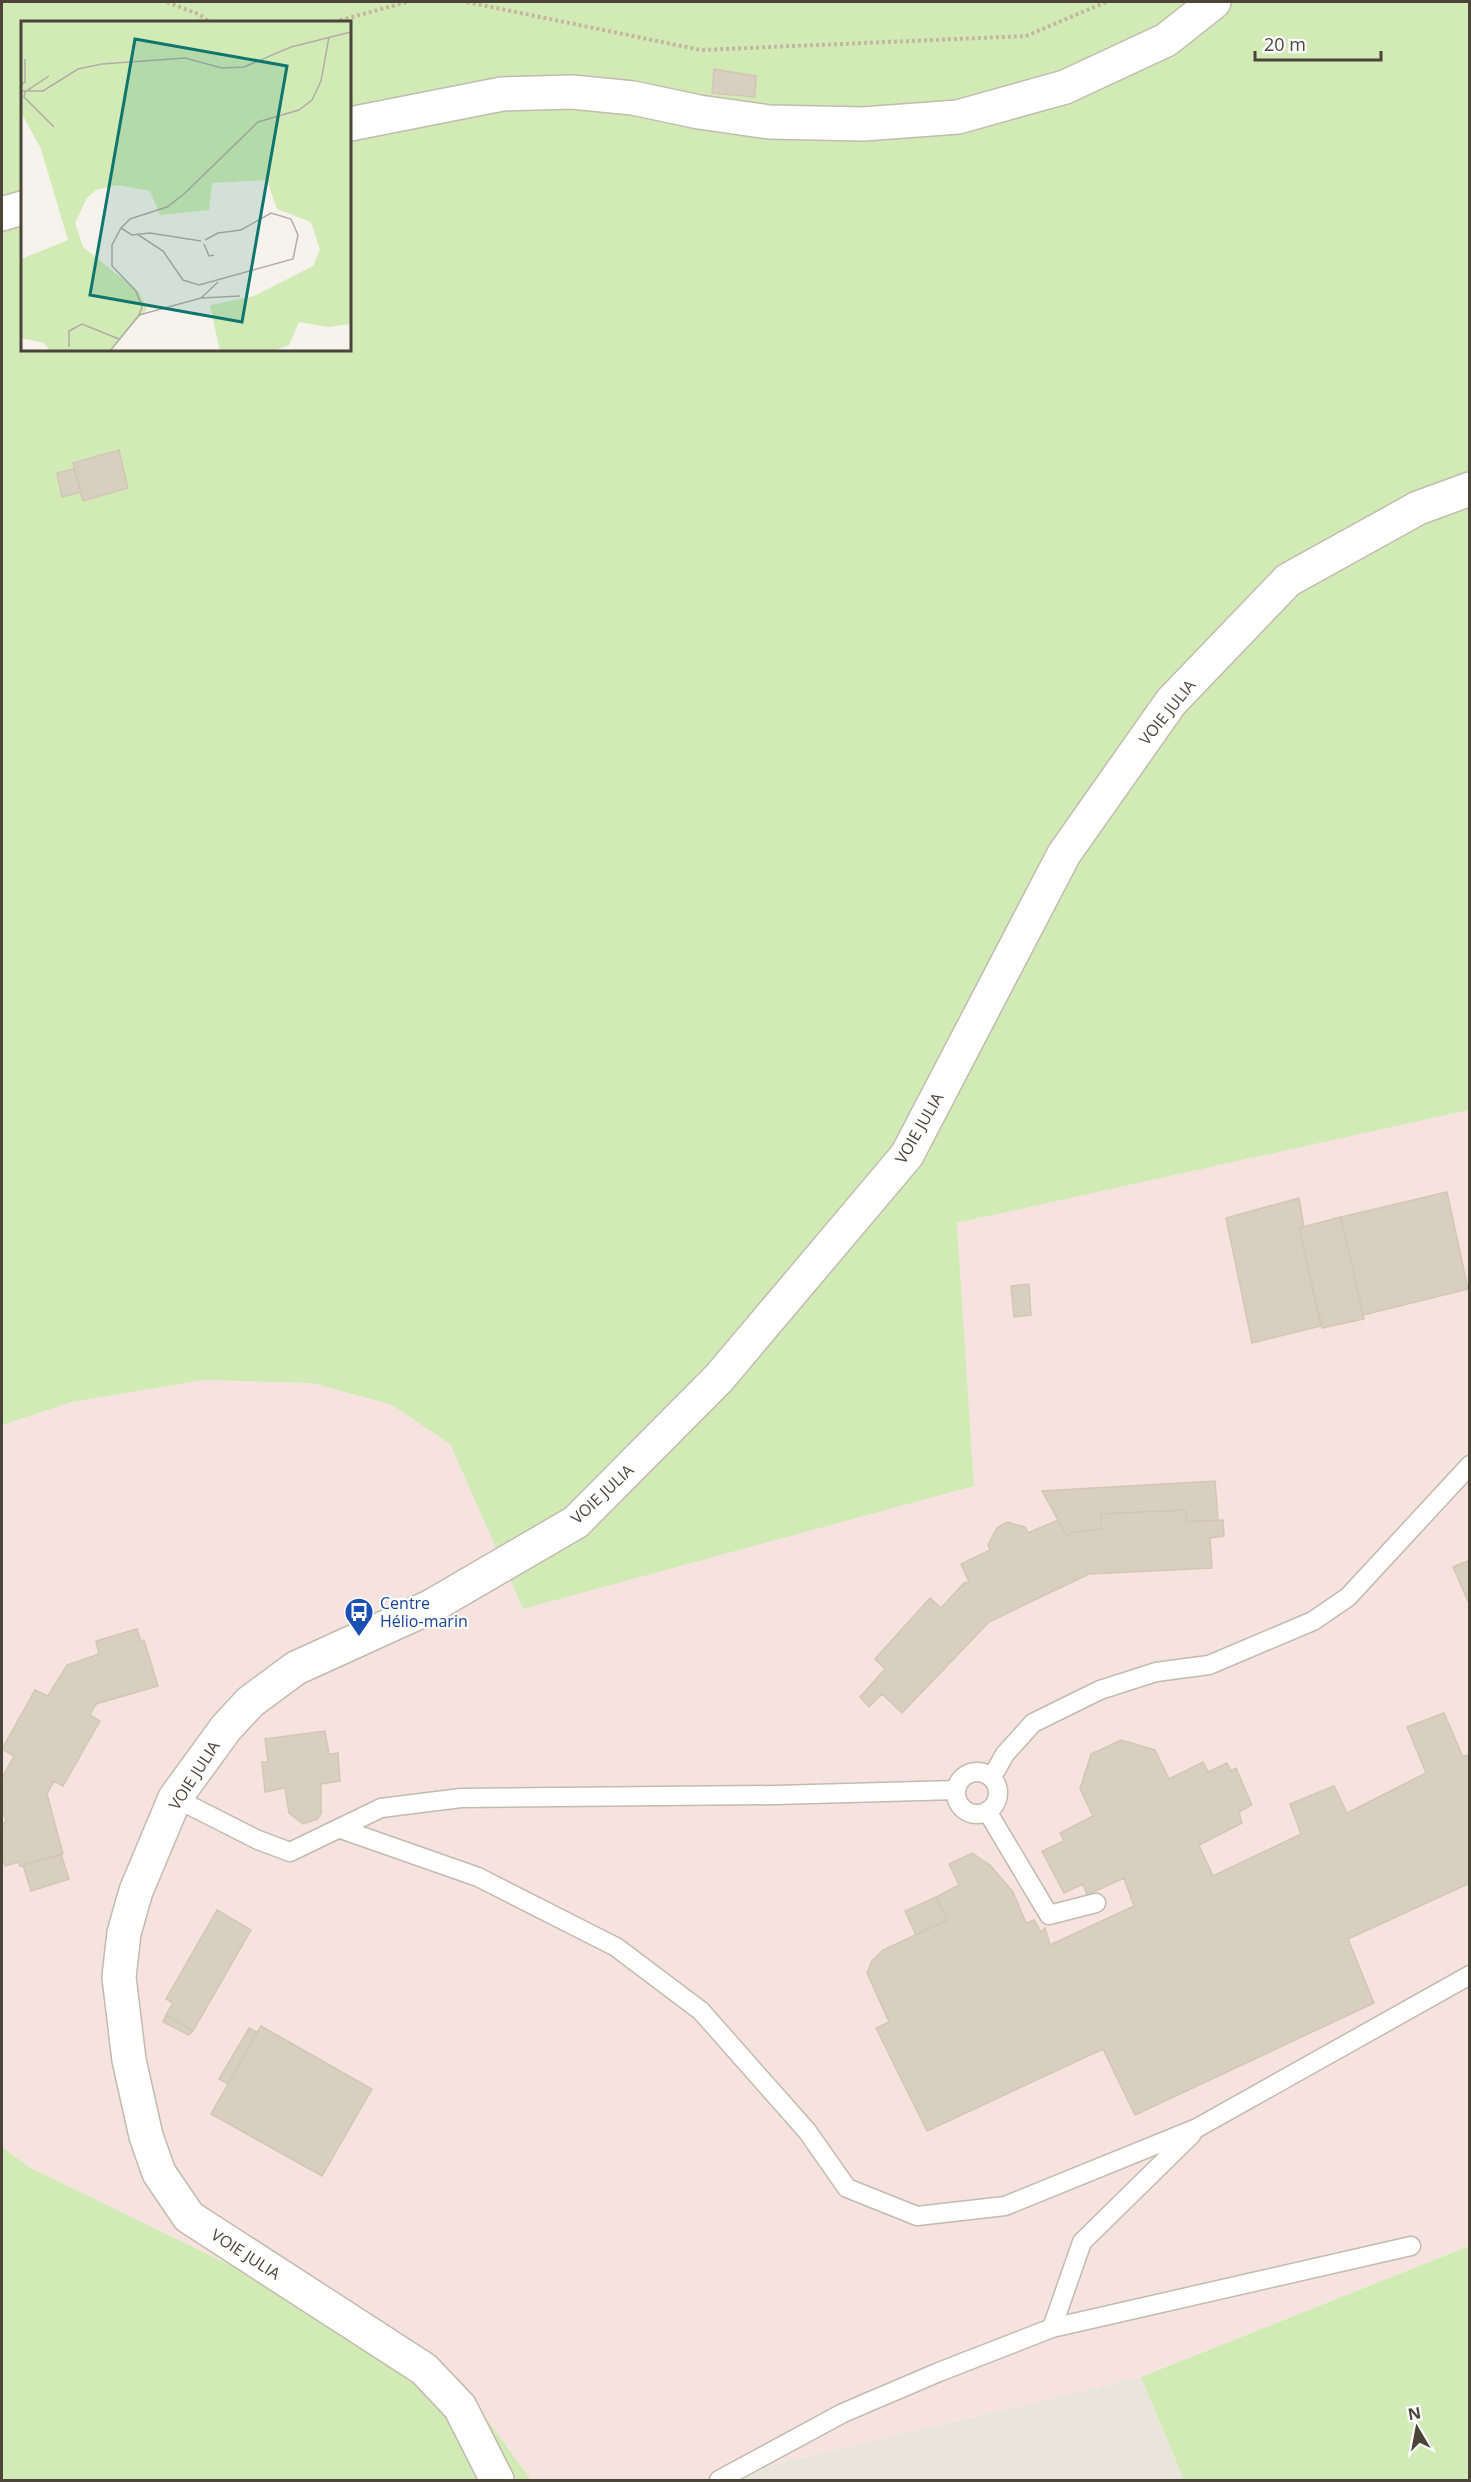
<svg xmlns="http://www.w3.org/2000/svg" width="1471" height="2482" viewBox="0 0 1471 2482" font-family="'Open Sans',sans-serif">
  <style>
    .residential { fill: #eae5da }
    .medical { fill: #f6e3e0 }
    .green { fill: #d2eab5; fill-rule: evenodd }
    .building { fill: #d8cfc1; stroke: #d3c7b4; stroke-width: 1.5 }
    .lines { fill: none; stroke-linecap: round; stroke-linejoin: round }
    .lane-casing { stroke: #c2bbae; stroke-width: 21 }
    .street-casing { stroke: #c2bbae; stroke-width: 36 }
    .path { stroke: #c4b79f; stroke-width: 4; stroke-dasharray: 3 3; stroke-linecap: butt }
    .lane { stroke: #fff; stroke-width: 18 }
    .street { stroke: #fff; stroke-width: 33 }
    .labels { text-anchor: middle; stroke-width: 4.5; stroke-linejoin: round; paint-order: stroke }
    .street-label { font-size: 16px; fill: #4b4439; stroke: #fff }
    .transit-label { font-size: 16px; fill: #164399; stroke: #fff; text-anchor: start }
    .inset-road { fill: none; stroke: #b2ada4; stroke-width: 1.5 }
    .view { fill: #0f766e; fill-opacity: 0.15; stroke: #0f766e; stroke-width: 3 }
    .inset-edge { fill: none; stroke: #4b4439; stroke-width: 3 }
  </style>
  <rect width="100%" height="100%" fill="#f6f3ec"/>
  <path class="residential" d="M1141,2377L1184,2480H708Z"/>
  <path class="medical" d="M1469,1110V2246L1141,2377L708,2480H531L455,2375L29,2167L2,2147V1425L72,1402L204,1380L312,1383L392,1405L450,1444L523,1609L974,1486L957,1223Z"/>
  <path class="green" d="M2,2H1469V1110L957,1223L974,1486L523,1609L450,1444L392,1405L312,1383L204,1380L72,1402L2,1425ZM22,22H350V350H22Z
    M2,2147L29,2167L455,2375L531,2480H2Z
    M1469,2246V2480H1184L1141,2377Z"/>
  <path class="building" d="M714,69L756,76L755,97L712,93Z
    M119,450L128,488L83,501L73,463Z
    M74,469L81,492L62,497L57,473Z
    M1447,1192L1468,1289L1363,1315L1341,1217Z
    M1299,1198L1304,1227L1299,1228L1321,1326L1252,1343L1226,1218Z
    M1341,1217L1364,1319L1322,1328L1299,1228Z
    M1029,1284L1031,1315L1014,1317L1011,1286Z
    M1215,1481L1218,1520L1187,1522L1185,1510L1101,1514V1529L1074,1532L1067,1536L1042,1491Z
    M1185,1510L1187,1522L1223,1520L1224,1536L1210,1538L1212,1568L1089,1574L989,1622L902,1713L882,1694L869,1707L860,1697L885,1669L875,1659L930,1598L941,1608L964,1583L969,1582L961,1564L990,1550L988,1545L997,1528L1007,1522L1025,1527L1028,1533L1058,1520L1067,1536L1074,1532L1101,1529V1514Z
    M1470,1560V1606L1453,1567Z
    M137,1629L141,1642L144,1640L158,1686L96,1704L90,1715L100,1721L63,1786L54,1781L47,1794L63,1854L20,1866L18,1862L5,1866L2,1856V1824L6,1822L2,1806V1778L14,1756L2,1749L35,1690L48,1696L67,1665L99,1654L96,1641Z
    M1444,1713L1463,1757L1470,1754V1883L1348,1939L1374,2003L1135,2115L1103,2049L927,2131L876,2028L889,2022L867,1973L872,1961L883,1950L947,1920L936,1897L959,1885L949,1864L972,1853L990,1865L1013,1892L1026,1923L1034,1920L1041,1932L1045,1928L1050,1945L1134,1906L1124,1878L1087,1895L1083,1884L1064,1893L1042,1851L1064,1841L1060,1833L1093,1816L1080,1789L1091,1754L1121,1740L1155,1750L1169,1779L1203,1762L1208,1772L1227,1763L1231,1771L1236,1768L1252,1805L1239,1812L1242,1823L1199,1845L1213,1876L1301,1834L1290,1804L1334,1786L1347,1813L1426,1773L1407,1727Z
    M325,1731L329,1754L338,1753L340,1781L321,1784V1813L318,1819L303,1824L289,1813L285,1788L265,1792L262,1762H268L265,1739Z
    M61,1854L69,1879L31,1891L23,1865Z
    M936,1897L947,1920L916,1935L905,1911Z
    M217,1910L251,1930L193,2031L166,2015L173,2003L166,1999Z
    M166,2015L193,2031L189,2035L163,2022Z
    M261,2026L372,2089L322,2176L211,2114Z
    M249,2028L257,2032L228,2084L219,2079Z"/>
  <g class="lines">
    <g class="lane-casing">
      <path id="lane" d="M956 1793a21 21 0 1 1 42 0a21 21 0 1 1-42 0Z
        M992,1777L1005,1754L1033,1723L1100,1690L1156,1672L1209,1665L1313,1621L1348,1597L1470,1465
        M175,1798L258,1840L290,1852L381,1808L461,1798L776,1795L956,1790
        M987,1811L1049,1915L1096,1903
        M341,1829L478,1877L616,1947L701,2011L807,2131L847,2188L917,2216L1005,2206L1197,2128L1470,1975
        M1052,2328L1082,2242L1192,2134
        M719,2480L843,2413L939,2372L1052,2328L1411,2246"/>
    </g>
    <g class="street-casing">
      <path id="street" d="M350,124L502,94L572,92L633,98L699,112L769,122L863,124L958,117L1065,87L1166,40L1214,2
        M2,214L22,208
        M497,2480L460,2407L424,2369L189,2217L159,2173L146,2136L129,2060L119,1977L124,1933L136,1891L175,1798L226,1728L250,1702L296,1668L430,1607L576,1522L719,1378L907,1155L1064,854L1171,702L1288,580L1418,508L1470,489"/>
    </g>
    <path class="path" d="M167,2L198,14L210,22
      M467,2L701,50L1026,36L1106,2
      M334,22L407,2"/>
    <use href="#lane" class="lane"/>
    <use href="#street" class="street"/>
  </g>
  <defs>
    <g id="bus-pin" transform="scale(1.5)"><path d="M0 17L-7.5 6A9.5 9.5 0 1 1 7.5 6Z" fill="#1a4fb4" stroke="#fff"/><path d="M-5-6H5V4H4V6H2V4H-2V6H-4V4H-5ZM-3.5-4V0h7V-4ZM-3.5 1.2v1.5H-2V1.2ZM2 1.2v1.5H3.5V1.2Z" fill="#fff"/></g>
  </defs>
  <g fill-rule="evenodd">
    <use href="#bus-pin" x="359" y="1612"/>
  </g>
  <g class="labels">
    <g class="street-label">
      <text transform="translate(1167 712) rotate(-51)" y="6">VOIE JULIA</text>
      <text transform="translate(919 1128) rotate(-60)" y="6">VOIE JULIA</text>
      <text transform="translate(602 1494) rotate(-43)" y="6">VOIE JULIA</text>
      <text transform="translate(194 1775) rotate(-57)" y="6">VOIE JULIA</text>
      <text transform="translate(246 2254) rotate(33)" y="6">VOIE JULIA</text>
    </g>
    <g class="transit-label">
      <text x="380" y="1609">Centre<tspan x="380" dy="18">Hélio-marin</tspan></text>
    </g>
  </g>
  <g transform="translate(21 21)">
    <rect width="330" height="330" fill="#f6f3ec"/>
    <path d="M0,0H330V303L307,306L278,301L268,324L252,330H199L189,284L233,275L292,245L299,229L290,201L256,188L246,159L191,162L188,189L139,194L129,170L96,164L75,169L66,177L54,202L62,226L118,271L126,288L88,330H29L23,322L0,317V238L47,219L20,128L0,91Z" fill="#d2eab5"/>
    <path class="inset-road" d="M28,55L4,71L3,76L33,106M0,64L4,61V38M0,70H22L57,48L81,43L164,37L201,47L223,46L270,26L330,11M100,207L111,214L129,212L180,220M116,213L142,230L162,259L178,264L272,238L277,214L270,198L250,192L220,209L197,212L184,219M183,223L188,235L193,234M180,277L197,261M118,294L180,277L219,275M48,326V310L61,303L98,318M89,330L118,294L121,286L115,270L91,245V224L100,207L109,198L146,186L163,173L237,101L278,89L291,79L300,60L308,16"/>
    <path class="view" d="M114,18L266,45L221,301L69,274Z"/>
    <rect width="330" height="330" class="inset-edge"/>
  </g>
  <rect width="1471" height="2482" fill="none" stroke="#4b4439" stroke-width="6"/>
  <g transform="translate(1417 2428) rotate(350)" stroke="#ffffff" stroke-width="4.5" paint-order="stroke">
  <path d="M0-4.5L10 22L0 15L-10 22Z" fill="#4b4439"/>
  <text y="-9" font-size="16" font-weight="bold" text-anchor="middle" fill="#4b4439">N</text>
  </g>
  <path d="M1255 51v9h126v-9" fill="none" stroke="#4b4439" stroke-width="3"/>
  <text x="1264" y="51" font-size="18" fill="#4b4439" stroke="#ffffff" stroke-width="4.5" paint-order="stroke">20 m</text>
</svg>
